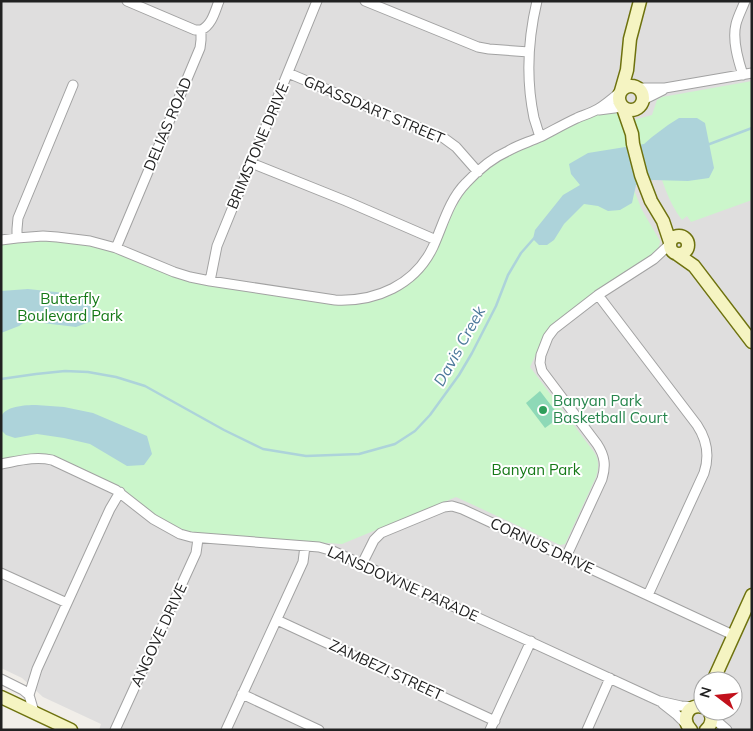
<svg xmlns="http://www.w3.org/2000/svg" width="753" height="731" viewBox="0 0 753 731" font-family="Mulish,sans-serif">
  <style>
    .residential { fill: #dfdede; fill-rule: evenodd }
    .park { fill: #cbf6cb }
    .pitch { fill: #8ed9b7 }
    .water { fill: #add3da }
    .lines { fill: none; stroke-linecap: round; stroke-linejoin: round }
    .stream { stroke: #add3da; stroke-width: 2.5 }
    .street-casing { stroke: #a2a2a2; stroke-width: 11 }
    .secondary-casing { stroke: #6e720e; stroke-width: 15 }
    .street { stroke: #fff; stroke-width: 9 }
    .secondary { stroke: #f5f4c2; stroke-width: 12 }
    .leisure-dot { fill: #2e9e5b; stroke: #fff; stroke-width: 2 }
    .labels { text-anchor: middle; stroke-width: 4; stroke-linejoin: round; paint-order: stroke }
    .street-label { font-size: 15px; fill: #212121; stroke: #fff }
    .park-label { font-size: 15px; fill: #157917; stroke: #fff }
    .leisure-label { font-size: 15px; fill: #27864d; stroke: #fff; text-anchor: start }
    .water-label { font-size: 16px; font-style: italic; fill: #4d799b; stroke: #fff }
  </style>
  <rect width="100%" height="100%" fill="#f1eee9"/>
  <path class="residential" d="M1,1H752V730H99L101,724L43,697L22,678L1,668ZM703,681H733V711H703Z"/>
  <path class="park" d="M752,81V200L691,222L687,216L682,220C668,202 662,180 655,158L632,185L642,210L660,241L659,247L650,256L604,285L554,323L546,332L530,367L594,452C599,460 599,467 596,477L565,544L560,545L456,497L342,544L190,533L155,516L118,486L54,456C36,451 19,456 1,460V245C37,238 77,240 112,251C140,261 166,275 195,283L333,304C361,307 389,301 411,282C443,255 444,218 468,188C477,177 487,168 499,160C512,152 527,149 541,142C559,134 596,109 615,113C620,114 623,118 626,122L652,115L657,100L662,97Z"/>
  <path class="pitch" d="M540,391L560,417L545,428L526,403Z"/>
  <path class="water" d="M679,118H697L705,123L714,168L709,178L688,181L653,180L636,185L632,203L620,210L608,211L598,206L584,204L564,224L554,240L547,245H539L533,239L535,230L563,195L580,185L571,174L569,164L588,153L644,144L652,137L668,125Z
    M28,289L65,293L95,299L97,310L92,321L76,327L26,321L19,326L1,333V291Z
    M36,405L64,407L93,413L147,436L152,454L144,465L127,466L90,444L64,438L37,434L15,438L6,435L1,430C1,427 1,422 1,418C3,406 26,405 36,405Z"/>
  <g class="lines">
    <path class="stream" d="M707,145L752,128
      M1,379L36,374L65,371L88,372L116,377L145,386L224,430L263,449L306,456L359,454L395,444L415,431L430,415L459,375L472,353L496,306L508,275L521,253L536,236"/>
    <g class="street-casing">
      <path id="street" d="M127,1L195,30H201
        M365,1L478,47L489,49L529,52
        M537,1C528,39 526,80 534,118C536,124 538,131 540,137
        M288,73L385,114L441,136L456,147L478,172
        M743,75C738,60 732,40 736,24C738,16 742,9 745,1
        M637,88H665L752,73
        M643,100L663,90
        M599,110L622,107
        M251,163L346,201L436,240
        M17,238V229L18,218L73,85
        M1,240L17,238L43,236L57,237L90,241L116,248L174,272L190,277L210,281L335,300C376,302 415,285 433,247C443,225 449,200 466,183C478,170 492,158 508,151C518,145 529,142 540,137C552,131 564,124 577,118C584,115 591,113 598,109C605,105 612,99 619,93
        M116,248L200,48L201,40V30C212,25 215,11 219,1
        M210,281L217,246L317,1
        M598,295L697,425C707,440 710,455 704,473L648,595
        M1,464C18,461 35,456 52,460L116,490L153,519L180,534L191,537L319,547L333,551L659,701L681,706L694,707
        M566,557L602,479C606,466 605,456 597,444L542,371L540,363L541,355L548,337L554,329L598,295L654,259L670,244
        M362,564L374,540L381,533L444,507L452,506L462,509L733,635
        M1,573L67,603
        M277,620L495,721
        M1,679L23,690L29,695
        M242,694L319,730
        M663,704L677,715L687,725
        M34,712L29,695L37,669L110,509L120,492
        M711,716L727,730
        M115,730L196,553L198,539
        M226,730L303,562L305,546
        M490,730L531,641
        M587,730L610,678"/>
    </g>
    <g class="secondary-casing">
      <path id="secondary" d="M619 98a12 12 0 1 1 24 0a12 12 0 1 1-24 0Z
        M621,91L627,70L630,39L640,1
        M623,108L632,134L633,144L641,175L651,201L663,221L670,242
        M670 245a9 9 0 1 1 18 0a9 9 0 1 1-18 0Z
        M677,254L694,266L752,342
        M713,681L752,595
        M1,697L71,730
        M691,730C680,719 688,703 703,707
        M706,730C712,725 713,717 709,711"/>
    </g>
    <use href="#street" class="street"/>
    <use href="#secondary" class="secondary"/>
  </g>
  <circle class="leisure-dot" cx="543" cy="410" r="5"/>
  <g class="labels">
    <g class="street-label">
      <text transform="translate(374 110) rotate(23)" y="5">GRASSDART STREET</text>
      <text transform="translate(168 124) rotate(-67)" y="5">DELIAS ROAD</text>
      <text transform="translate(258 146) rotate(-67)" y="5">BRIMSTONE DRIVE</text>
      <text transform="translate(542 546) rotate(25)" y="5">CORNUS DRIVE</text>
      <text transform="translate(403 584) rotate(24)" y="5">LANSDOWNE PARADE</text>
      <text transform="translate(159 635) rotate(-65)" y="5">ANGOVE DRIVE</text>
      <text transform="translate(386 670) rotate(25)" y="5">ZAMBEZI STREET</text>
    </g>
    <g class="park-label">
      <text x="70" y="304">Butterfly<tspan x="70" dy="17">Boulevard Park</tspan></text>
      <text x="536" y="475">Banyan Park</text>
    </g>
    <g class="leisure-label">
      <text x="553" y="406">Banyan Park<tspan x="553" dy="17">Basketball Court</tspan></text>
    </g>
    <g class="water-label">
      <text transform="translate(459 346) rotate(-61)" y="6">Davis Creek</text>
    </g>
  </g>
  <rect width="753" height="731" fill="none" stroke="#212121" stroke-width="5"/>
  <g transform="translate(718 696) rotate(286)"><circle r="24" fill="#ffffff" stroke="#a6a6a6"/>
  <path d="M0-4L9 19L0 12L-9 19Z" fill="#c2111c"/>
  <text y="-8" font-size="14" font-weight="bold" text-anchor="middle" fill="#212121">N</text>
  </g>
</svg>
